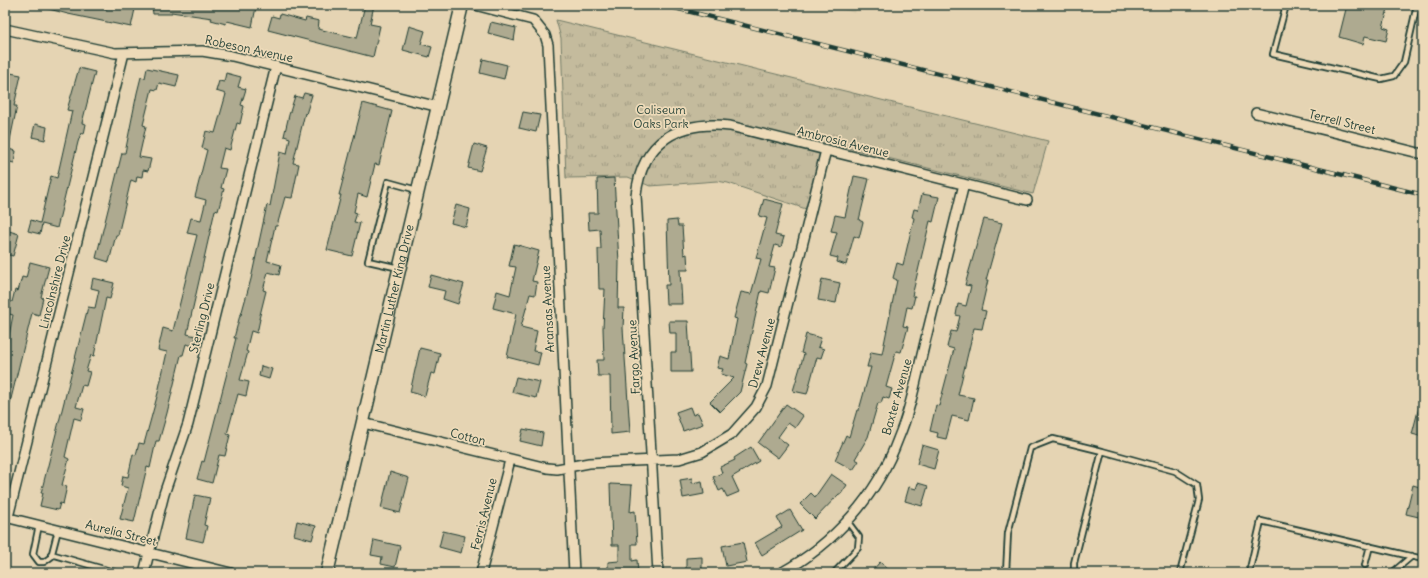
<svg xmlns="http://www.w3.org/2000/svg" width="1428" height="578" viewBox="0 0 1428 578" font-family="Delius,sans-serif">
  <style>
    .built { fill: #d4c7a8 }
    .park { fill: url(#park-tufts); stroke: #727c68 }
    .building { fill: #aeaa90; stroke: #1f3d34 }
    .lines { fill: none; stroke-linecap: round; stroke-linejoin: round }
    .service-casing { stroke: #1f3d34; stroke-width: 8 }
    .minor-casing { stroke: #1f3d34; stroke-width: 12 }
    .secondary-casing { stroke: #1f3d34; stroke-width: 15 }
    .service { stroke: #eddab8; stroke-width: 4.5 }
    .minor { stroke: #eddab8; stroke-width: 9 }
    .secondary { stroke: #eddab8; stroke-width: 12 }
    .rail-casing { stroke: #1f3d34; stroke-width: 4.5 }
    .rail { stroke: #eddab8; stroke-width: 3; stroke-dasharray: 9; stroke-linecap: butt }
    .labels { text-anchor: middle; stroke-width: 3.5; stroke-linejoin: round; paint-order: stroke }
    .street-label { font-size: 12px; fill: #1f3d34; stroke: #eddab8 }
    .park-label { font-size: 12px; fill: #304a3e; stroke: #eddab8 }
  </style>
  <defs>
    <pattern id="park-tufts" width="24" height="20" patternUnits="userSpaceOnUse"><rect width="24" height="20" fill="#c4bb9d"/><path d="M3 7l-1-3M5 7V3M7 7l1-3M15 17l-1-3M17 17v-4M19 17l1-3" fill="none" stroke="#9f9981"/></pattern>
  </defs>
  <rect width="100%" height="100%" fill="#e5d4b3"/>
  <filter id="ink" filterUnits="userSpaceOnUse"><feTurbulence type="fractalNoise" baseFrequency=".025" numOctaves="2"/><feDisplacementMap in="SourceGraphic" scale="8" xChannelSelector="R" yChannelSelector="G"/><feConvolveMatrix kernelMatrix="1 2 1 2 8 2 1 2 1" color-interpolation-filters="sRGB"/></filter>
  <g filter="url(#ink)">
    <path class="built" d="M824,5H857L855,13Z"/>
    <path class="park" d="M556,20L1048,141L1033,194L823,142L806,209L728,183L717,181L650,186L628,177L566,178L561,38Z"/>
    <path class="building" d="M45,5H88L107,9L108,5H115L135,9L131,27L68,14L45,8Z
      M152,5H250L256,7L252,27L227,21L226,24L211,20L212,18L171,12V14H153Z
      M365,5H374L370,24L380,26L373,57L268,30L272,16L279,18L280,14L305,21L306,18L319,21L318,29L357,38Z
      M1347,5H1389L1383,27L1389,29L1386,41L1365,36L1363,44L1339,37Z
      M491,22L516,28L514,40L488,33Z
      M409,26L425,31L421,44L432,47L429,57L403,50Z
      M483,59L507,65L504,79L480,73Z
      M79,68L95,72L82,123L86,124L84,134L81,133L78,142L57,228L42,224L40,234L28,231L31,220L40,223L51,176L57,178L72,111L67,110Z
      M147,68L179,75L176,87L159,83L157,90L152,89L143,125L146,126L139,157L151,159L148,171L143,170L142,177L137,176L136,182L131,180L118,235H116L109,262L96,258L122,153H125L137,93L141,77L145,78Z
      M5,72L21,75L14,106H17L9,145H5Z
      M226,73L241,77L238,87L246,89L241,105L244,106L240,124L237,123L230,150L224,148L219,168L226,169L221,188L224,189L218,211L215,210L187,334L196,336L194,346L186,344L183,355H181L167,413L159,441H156L150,468L147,467L134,522L120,519L128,488L121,486L123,476L128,477L133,454L136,455L139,443L144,444L158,393L167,352L158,350L163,328L173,331L189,266L197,235L187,233L191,218L201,220L206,200L195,197L207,150L202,148L206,131L215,133L226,94L216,91L219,81L224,82Z
      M304,93L312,95L306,114L305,113L293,163L299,164L292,198L285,197L277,226H275L267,261L281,265L279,275L268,272L263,290L266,291L259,319H260L257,333L251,331L246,351L248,352L240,380L249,382L246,396L238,394L227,434L230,435L225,456L219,455L212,483L197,479L202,461L204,462L236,338H234L240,315H241L251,279L267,205L270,206L280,152L287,154L290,138L284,136L289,115L295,96L302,98Z
      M363,103L392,111L379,165L375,164L367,197L358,194L354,212L357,213L354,222L360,223L352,256L327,250L341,195H339Z
      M523,112L540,115L536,132L519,128Z
      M35,124L47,127L45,140L32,137Z
      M474,144L487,148L480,171L468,168Z
      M8,149L16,151L14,163L6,161Z
      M854,176L869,179L859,220L863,222L859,238L854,236L846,265L837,262L838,258L830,256L837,232L831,231L835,215L845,217Z
      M614,178L619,262L618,308H624L623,328L630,432L611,434L610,376H598L597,360H604L603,328L605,289H599L598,249H601L600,229L589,230L588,213H598L597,179Z
      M922,194L939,197L933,222L930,221L912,296H915L912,308L907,307L903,326L908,327L905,338L901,352L896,351L886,387L892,389L889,399L883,397L881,403H878L868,437L855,459L859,461L853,470L835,460L846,435L849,437L857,410H859L871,367H867L871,352L882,354L897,280L893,278L897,263L903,265L914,218L912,217L914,209L918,210Z
      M764,199L783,204L775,235L784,237L781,247L775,245L769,267L775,268L769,293L761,291L745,363L747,364L740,392L720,412L710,402L734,378L721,374L723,369L717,368L720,356L729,359L737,319L734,318L741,292L751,294L761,259L756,258L767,218L759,216Z
      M456,205L470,209L466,227L451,223Z
      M984,219L1002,223L986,280H988L981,310L986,311L982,329L974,328L958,395L974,398L969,420L952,416L946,439L937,437L938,433L930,431L936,405L939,406L954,349L947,347L951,331L956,332L960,316L956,315L958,304L966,306L971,286L965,285Z
      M677,220L678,226H682L684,255L687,254L688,270H680L682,304H666L665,285H669L667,221Z
      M9,231L19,234L13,256L5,254Z
      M514,244L539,251L532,281L537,282L535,295L530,294L521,327L537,331L533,351L541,352L538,365L507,357L516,314L493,308L497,291L510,295L516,267L509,266Z
      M30,262L49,267L41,297L43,298L39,315L32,313L8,411H5V356L13,315L5,313V300L12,302L15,290L18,291L22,277L26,278Z
      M431,275L464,284L458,304L443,299L445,291L428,287Z
      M93,278L114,283L110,299L106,298L94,356L91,355L86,371L90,372L86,386L82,385L76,407L84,409L81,420L74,418L65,457L69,459L62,485L67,486L63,504L60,503L58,510L40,506L43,493H41L88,307L95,308L99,290L91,288Z
      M822,279L840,283L836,303L818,300Z
      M669,321H688L691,372H671V352H676V333H670Z
      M806,334L821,338L818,347L824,349L821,358L817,357L807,394L793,391L804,354L801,353Z
      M420,348L440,353L435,374L431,373L425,396L410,392Z
      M261,366L272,369L269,379L259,376Z
      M516,377L540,382L536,398L512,392Z
      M1420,403H1423V437L1412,434Z
      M786,404L803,416L795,428L788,423L778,437L788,445L778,458L758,443Z
      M690,407L693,415L698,413L703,424L683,431L676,412Z
      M523,429L543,433L541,446L520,441Z
      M922,445L939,450L934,469L917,464Z
      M751,447L759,461L732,477L739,492L727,497L723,489L719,491L713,477L722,473L720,467L735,460L734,458Z
      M390,472L409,478L400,513L381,508Z
      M831,474L847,485L841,494H839L815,519L800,504L811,493L815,497Z
      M692,478V483L702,481L704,494L683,498L680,480Z
      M918,483L928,486L922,506L905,501L909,487L916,489Z
      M610,484L632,485L630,512L635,511L637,544H632V561L637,560L638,573H608V562L619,561V545H612Z
      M1413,485L1423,488V518L1406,514Z
      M195,495L210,498L204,525L207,526L203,542L186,538Z
      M790,510L802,530L762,555L755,543L782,527L777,518Z
      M297,521L316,526L312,540L294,535Z
      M443,531L465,536L461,553L439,547Z
      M374,540L400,546L395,567L381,564L382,557L371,555Z
      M743,542L747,562L726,566L722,546Z
      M702,557V569L686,570V558Z
      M880,562L892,573H870Z"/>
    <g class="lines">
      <g class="service-casing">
        <path id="service" d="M1286,5L1273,54L1381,79L1394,76L1404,62L1417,5
          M399,268L368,261L388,182L417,190
          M1102,451L1175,471L1197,485L1199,500L1180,573
          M39,525L33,554L39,562H44L51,557L58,530
          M51,554L114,572V573
          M1365,565L1370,546
          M834,573L858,548L859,537L847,521
          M1006,573L1008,533L1030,448L1053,439L1102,451L1074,563V573
          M1249,573L1261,521L1423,559
          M1392,573L1412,556"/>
      </g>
      <g class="minor-casing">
        <path id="minor" d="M475,5L533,20L545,35L548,45L574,573
          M5,29L115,53L202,51L232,56L439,107
          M1256,113L1423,154
          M363,423L547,468L557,469L589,463L679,459L702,452L732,434L756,407L767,386L826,150
          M5,517L231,573
          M8,517L124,53
          M144,573L164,494L188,424L276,66
          M481,573L510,460
          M658,573L636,195C642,141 679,120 730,126L1027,200
          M781,573C834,544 877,496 898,439C912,406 918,369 927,334C939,284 952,234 964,184"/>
      </g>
      <g class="secondary-casing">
        <g id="secondary">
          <path id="s1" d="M327,573L462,5"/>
        </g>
      </g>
      <use href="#service" class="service"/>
      <use href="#minor" class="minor"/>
      <use href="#secondary" class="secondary"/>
      <g class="rail-casing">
        <path id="rail" d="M663,5L1423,195"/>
      </g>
      <use href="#rail" class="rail"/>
    </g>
  </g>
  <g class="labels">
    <g class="street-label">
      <text transform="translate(249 49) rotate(12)" y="4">Robeson Avenue</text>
      <text transform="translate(1342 122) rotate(14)" y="4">Terrell Street</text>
      <text transform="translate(843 142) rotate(14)" y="4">Ambrosia Avenue</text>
      <text transform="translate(55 282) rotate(-76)" y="4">Lincolnshire Drive</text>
      <text dy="4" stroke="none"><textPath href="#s1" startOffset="292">Martin Luther King Drive</textPath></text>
      <text transform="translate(548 309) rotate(-93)" y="4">Aransas Avenue</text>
      <text transform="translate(202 318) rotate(-76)" y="4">Sterling Drive</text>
      <text transform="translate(762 353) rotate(-75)" y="4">Drew Avenue</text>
      <text transform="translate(634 357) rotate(-93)" y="4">Fargo Avenue</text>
      <text transform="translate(897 397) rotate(-74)" y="4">Baxter Avenue</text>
      <text transform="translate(468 437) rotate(14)" y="4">Cotton</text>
      <text transform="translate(484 514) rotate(-76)" y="4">Ferris Avenue</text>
      <text transform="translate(121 533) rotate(14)" y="4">Aurelia Street</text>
    </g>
    <g class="park-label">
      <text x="661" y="114">Coliseum<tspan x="661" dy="14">Oaks Park</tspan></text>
    </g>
  </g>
  <rect width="1428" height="578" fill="none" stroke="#eddab8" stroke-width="20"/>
  <rect x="10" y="10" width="1408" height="558" fill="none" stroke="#1f3d34" stroke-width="1.5" filter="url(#ink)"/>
</svg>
